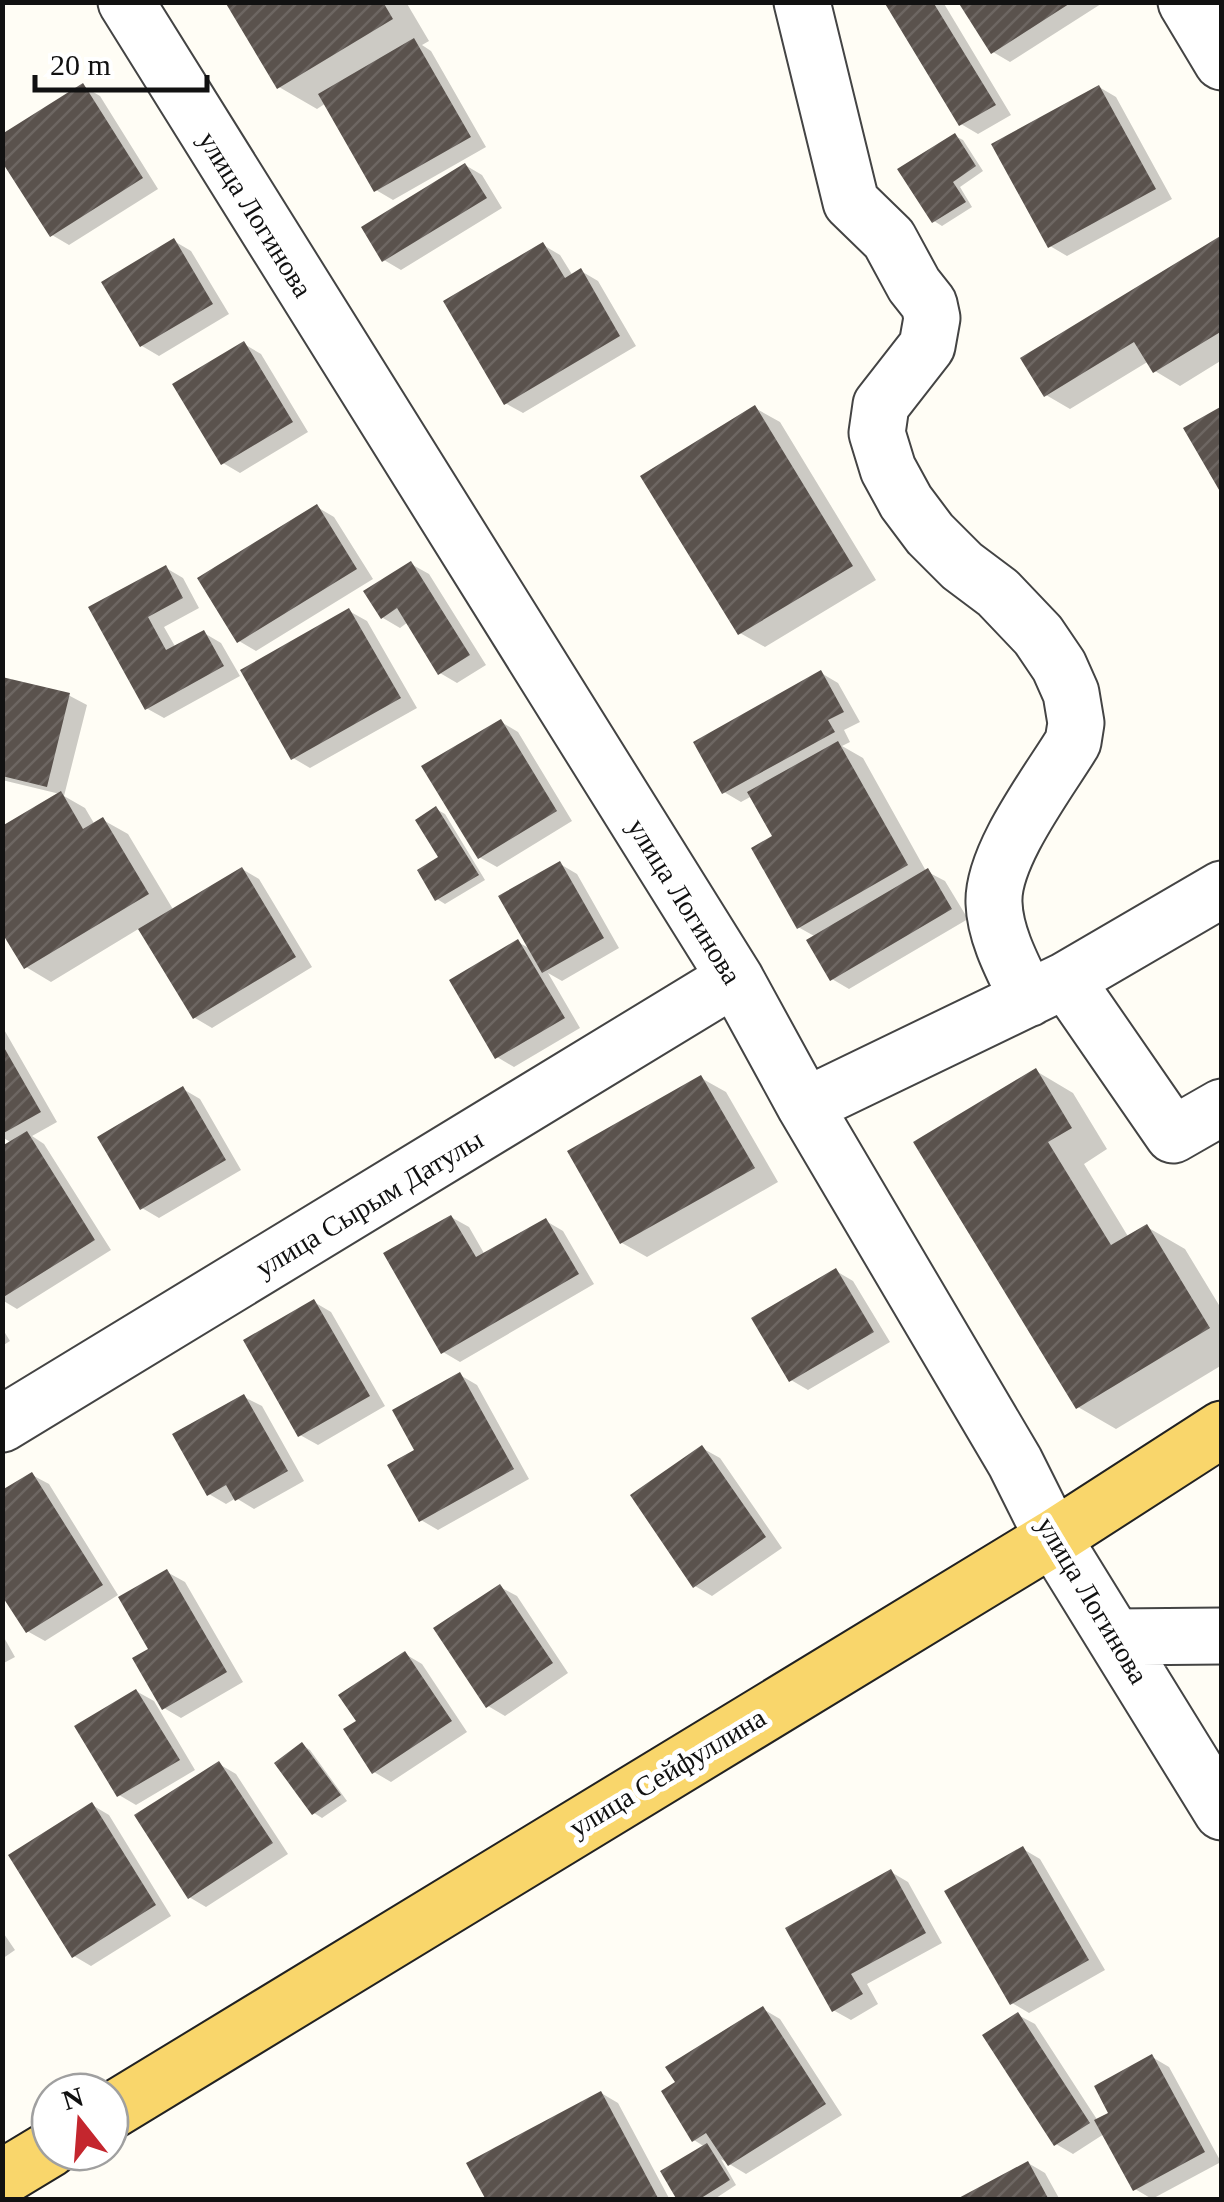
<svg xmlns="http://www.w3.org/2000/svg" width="1224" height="2202" viewBox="0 0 1224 2202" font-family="'Times New Roman',serif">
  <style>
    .shadow { fill: #0003 }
    .building { fill: url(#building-hatch) }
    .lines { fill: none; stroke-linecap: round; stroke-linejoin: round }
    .minor-casing { stroke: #444; stroke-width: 59 }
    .major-casing { stroke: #222; stroke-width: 59 }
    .minor { stroke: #fff; stroke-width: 55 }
    .major { stroke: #f9d66b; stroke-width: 55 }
    .labels { text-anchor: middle; stroke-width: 10; stroke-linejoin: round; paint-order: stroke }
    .street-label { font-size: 28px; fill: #111; stroke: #fff }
  </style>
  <defs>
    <pattern id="building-hatch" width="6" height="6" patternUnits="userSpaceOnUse" patternTransform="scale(2.5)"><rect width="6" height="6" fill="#5a524d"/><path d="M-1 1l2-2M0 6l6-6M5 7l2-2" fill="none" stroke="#6d6662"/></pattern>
  </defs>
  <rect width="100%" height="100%" fill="#fffdf5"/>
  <path class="shadow" d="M228,2H406L429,41L422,45L431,51L486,147L393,200L376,190L326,103L317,109L279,87Z
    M887,2H943L1011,115L978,134L961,124Z
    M961,2H1104L1010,62L993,52Z
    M83,86L100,96L158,189L69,245L52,235Z
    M1099,87L1116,97L1172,199L1067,256L1050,246Z
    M955,136L963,140L983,171L960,187L972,207L942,226L934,221Z
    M465,165L482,175L502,208L401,270L384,260Z
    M1222,238V360L1180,386L1155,371L1149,361L1070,409L1046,395Z
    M174,241L191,251L229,314L159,356L142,346Z
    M543,245L560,255L573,276L581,271L598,281L636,346L523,413L505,403Z
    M244,344L261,354L308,432L240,473L223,463Z
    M755,408L780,422L876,580L765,647L740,633Z
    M317,507L334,517L373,579L256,651L239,641Z
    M411,564L429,574L486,665L457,683L440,673L408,622L400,628L383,618Z
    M166,568L183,578L199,608L164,627L176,648L204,633L221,643L240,676L164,718L146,708L92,608Z
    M349,611L367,621L417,708L310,768L293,758Z
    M821,673L838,683L860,722L844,730L850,742L842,746L863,758L926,871L945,881L968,919L849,989L832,979L816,937L798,927L775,837L752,796L741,802L724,792Z
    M2,680L70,696L87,705L64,796L85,808L95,825L103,820L128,834L174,911L242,869L259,879L312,967L212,1028L195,1018L140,928L51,982L26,967L60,794L2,780Z
    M501,722L518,732L572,821L497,867L479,857Z
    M436,809L445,814L485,880L445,904L437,899L441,858Z
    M560,864L577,874L619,948L562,981L548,973L580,1028L514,1067L497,1057L518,942L532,950Z
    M2,1026L57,1122L32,1136L44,1144L111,1250L17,1309L2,1300V1149L12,1143L2,1137Z
    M1036,1071L1073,1093L1107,1149L1084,1164L1129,1238L1147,1227L1185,1249L1222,1310V1365L1116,1429L1078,1407Z
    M701,1078L726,1092L778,1182L647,1257L622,1243Z
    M183,1089L200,1099L241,1170L159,1218L142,1208Z
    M451,1217L469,1227L485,1255L546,1221L563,1231L594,1284L460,1362L443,1352Z
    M836,1271L853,1281L890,1342L808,1390L791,1380Z
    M314,1302L331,1312L385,1406L318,1445L300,1435Z
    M2,1328L10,1341L2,1346Z
    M460,1375L477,1385L529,1479L438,1530L421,1520L417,1451Z
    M244,1397L262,1406L304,1481L254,1509L236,1498L226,1504L209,1494Z
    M702,1448L720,1458L782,1548L712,1596L695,1586Z
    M32,1475L49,1484L118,1595L45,1641L27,1631Z
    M167,1572L185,1582L243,1682L181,1718L164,1708L151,1650Z
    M500,1587L517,1596L568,1673L505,1716L488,1706Z
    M2,1634L15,1657L2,1664Z
    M405,1654L422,1664L467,1732L391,1782L374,1772L359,1722Z
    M136,1691L154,1701L195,1770L136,1805L119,1795Z
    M302,1745L310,1750L347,1801L322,1818L314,1813Z
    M219,1764L236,1774L288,1854L206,1907L189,1897Z
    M92,1805L109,1815L171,1916L91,1966L74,1956Z
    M1023,1849L1040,1859L1105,1970L1029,2013L1012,2003Z
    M891,1872L908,1882L942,1943L867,1984L878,2004L851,2020L833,2010Z
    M2,1931L15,1950L2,1959Z
    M763,2009L780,2019L842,2115L746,2174L721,2159L736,2185L713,2200H680L705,2147L694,2140Z
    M1018,2015L1035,2024L1098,2121L1111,2114L1152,2057L1169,2067L1221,2162L1152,2199L1135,2189L1104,2134L1073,2154L1056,2144Z
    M601,2093L618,2103L670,2200H489Z
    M1028,2163L1045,2173L1060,2200H960Z"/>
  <path class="building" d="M225,2H383L393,19L277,89Z
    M884,2H933L996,105L959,126Z
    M958,2H1072L991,54Z
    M414,38L471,137L374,192L318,94Z
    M83,83L143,178L50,237L2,162V134Z
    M1099,85L1156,189L1048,248L991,144Z
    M955,133L976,166L953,182L966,202L932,223L897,169Z
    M465,163L487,198L382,262L361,227Z
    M1222,235V331L1153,373L1134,342L1044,397L1020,358Z
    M174,238L213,304L140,347L101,282Z
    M543,242L565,278L581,268L620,336L504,405L443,301Z
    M244,341L293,422L221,465L172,384Z
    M755,405L853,566L738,635L640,476Z
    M1222,406V495L1183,428Z
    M317,504L357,569L237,643L197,578Z
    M411,561L470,655L438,675L397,608L381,619L363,591Z
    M166,565L183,598L148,617L166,650L204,630L224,666L145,710L88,607Z
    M349,608L401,698L291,760L240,670Z
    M821,670L844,712L828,720L835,732L722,794L693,742Z
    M2,677L70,693L47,787L2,776Z
    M501,719L557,811L478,859L421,766Z
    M838,741L908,865L797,929L751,848L772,836L747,792Z
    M61,791L83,829L103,817L149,894L24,969L2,933V826Z
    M436,806L479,875L435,901L417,870L438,857L415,820Z
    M560,861L604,938L542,973L498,896Z
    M242,867L296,957L193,1019L138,929Z
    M928,868L952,909L830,981L806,940Z
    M518,939L565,1018L495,1059L449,980Z
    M2,1044L41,1112L2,1134Z
    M1036,1068L1072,1128L1048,1142L1111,1245L1147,1224L1210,1328L1076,1409L913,1142Z
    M701,1075L755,1168L620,1244L567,1151Z
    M183,1086L226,1160L140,1210L97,1137Z
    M27,1131L95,1240L2,1298V1146Z
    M451,1215L476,1257L546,1218L579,1274L441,1354L383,1253Z
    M836,1268L874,1332L789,1382L751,1318Z
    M314,1299L370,1396L298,1437L243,1340Z
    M460,1372L514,1469L419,1522L387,1465L414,1450L392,1410Z
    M244,1394L288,1471L235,1501L226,1485L207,1496L172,1434Z
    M702,1445L766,1537L693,1588L630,1495Z
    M32,1472L103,1585L26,1633L2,1596V1490Z
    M167,1569L227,1672L162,1710L132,1658L148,1649L118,1597Z
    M500,1584L553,1663L486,1708L433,1628Z
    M405,1651L452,1721L372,1774L343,1729L356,1721L338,1695Z
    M136,1689L180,1760L117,1797L74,1726Z
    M302,1742L341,1795L312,1815L274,1763Z
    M219,1761L273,1843L188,1899L134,1815Z
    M92,1802L156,1905L72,1958L8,1855Z
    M1023,1846L1089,1960L1010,2005L944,1891Z
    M891,1869L926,1933L851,1974L863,1994L832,2012L785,1928Z
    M763,2006L826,2104L728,2166L706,2133L692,2142L661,2091L675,2082L665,2067Z
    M1018,2012L1090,2123L1054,2146L982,2035Z
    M1152,2054L1205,2152L1133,2191L1094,2120L1108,2113L1094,2086Z
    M601,2091L659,2200H486L466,2163Z
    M707,2143L730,2180L698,2200H677L660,2171Z
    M1028,2161L1049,2200H955Z"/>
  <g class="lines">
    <g class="minor-casing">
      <path id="minor" d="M126,2L735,978L805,1106L1015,1462L1053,1538L1222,1812
        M802,2L851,202L889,239L914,285L929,304L932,318L927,346L881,405L877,433L888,469L906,502L930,534L962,566L998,593L1038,635L1059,666L1071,693L1076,723L1073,742C1048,783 992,856 994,903C995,936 1014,970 1028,999
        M1186,2L1222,62
        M1066,980L1173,1135L1222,1107
        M805,1106L1066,980L1222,889
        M2,1424L735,978
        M1114,1637L1222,1636"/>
    </g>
    <g class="major-casing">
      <path id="major" d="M110,2112L1053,1538L1222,1429
        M2,2178L50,2149"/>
    </g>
    <use href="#minor" class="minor"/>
    <use href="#major" class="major"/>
  </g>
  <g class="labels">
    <g class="street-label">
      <text transform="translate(256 214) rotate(58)" y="10">улица Логинова</text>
      <text transform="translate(685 901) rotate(58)" y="10">улица Логинова</text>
      <text transform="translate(369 1203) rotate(-31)" y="10">улица Сырым Датулы</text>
      <text transform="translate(1093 1600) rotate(59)" y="10">улица Логинова</text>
      <text transform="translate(667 1772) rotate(-31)" y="10">улица Сейфуллина</text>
    </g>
  </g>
  <rect width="1224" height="2202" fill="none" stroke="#111111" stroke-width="10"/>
  <g transform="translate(80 2122) rotate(343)"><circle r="48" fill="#ffffff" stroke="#a0a0a0" stroke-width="2.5"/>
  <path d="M0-8L18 38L0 25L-18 38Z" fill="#c4262e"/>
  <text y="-15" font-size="28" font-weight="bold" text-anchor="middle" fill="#111111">N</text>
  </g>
  <path d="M35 75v15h172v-15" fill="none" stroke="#111111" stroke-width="5"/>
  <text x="50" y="75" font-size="30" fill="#111111" stroke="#ffffff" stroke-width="8" paint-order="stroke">20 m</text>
</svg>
